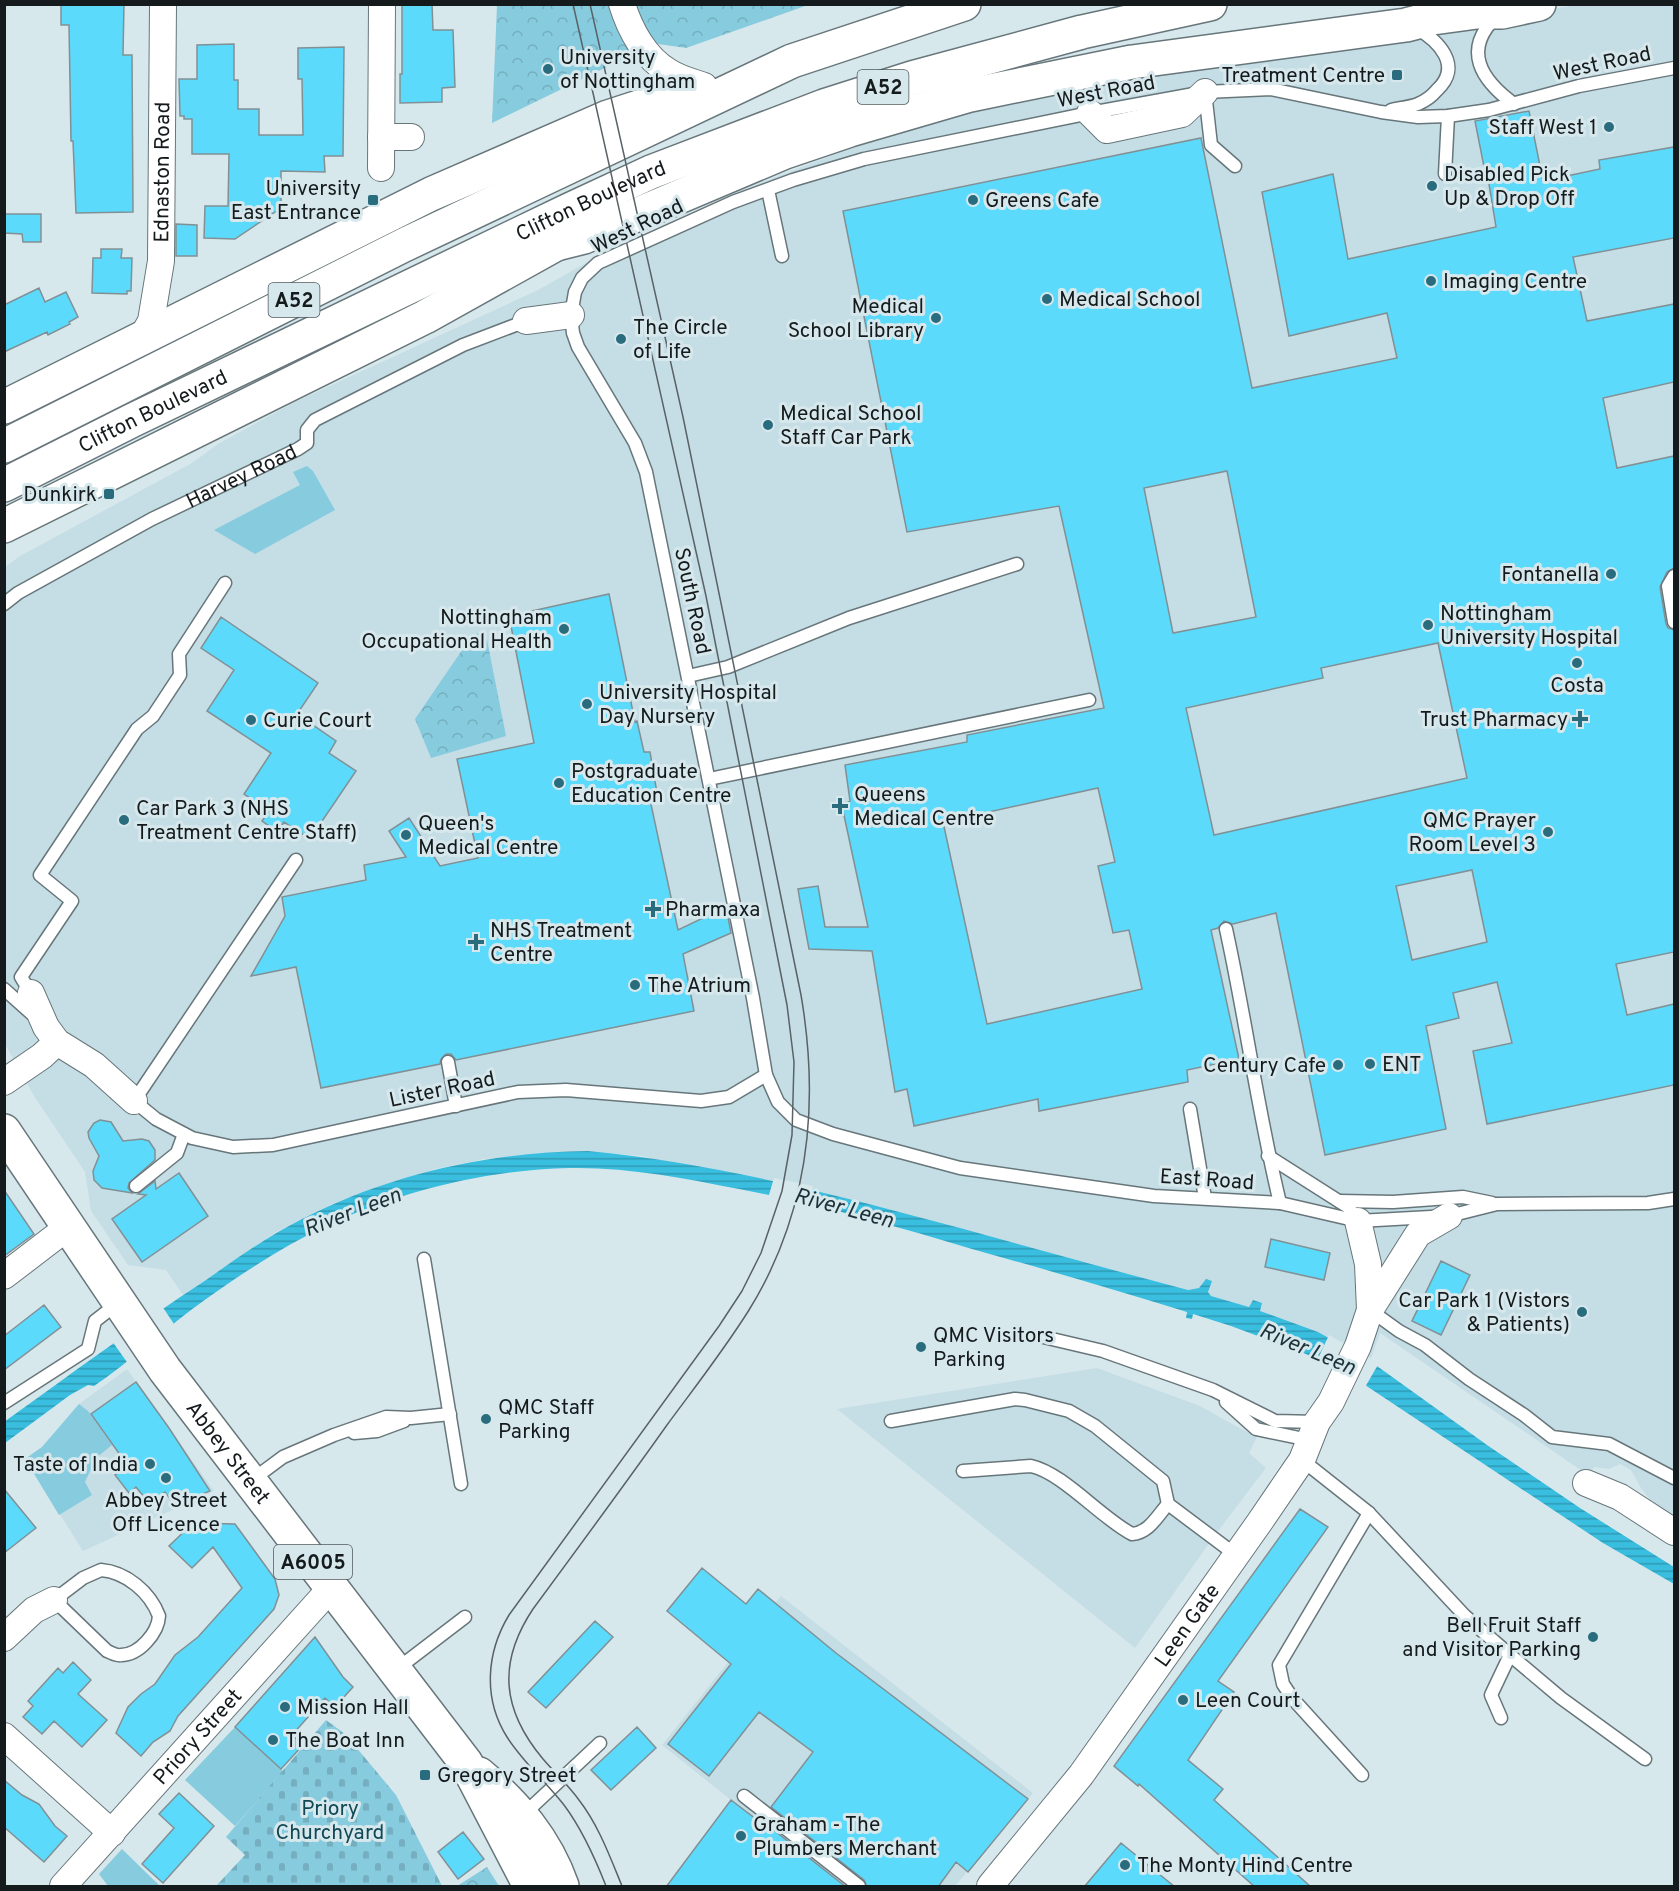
<svg xmlns="http://www.w3.org/2000/svg" width="1679" height="1891" viewBox="0 0 1679 1891" font-family="Overpass,sans-serif">
  <style>
    .built { fill: #c5dde5 }
    .green { fill: #87cbdf }
    .cemetery { fill: url(#cemetery-stones) }
    .park { fill: url(#park-crowns) }
    .water { fill: url(#water-rules) }
    .pier { fill: #d7e8ed }
    .building { fill: #5cdafb; stroke: #819095; stroke-width: 1.5; fill-rule: evenodd }
    .lines { fill: none; stroke-linecap: round; stroke-linejoin: round }
    .lane-casing { stroke: #67767a; stroke-width: 15 }
    .street-casing { stroke: #67767a; stroke-width: 28 }
    .primary-casing { stroke: #67767a; stroke-width: 36 }
    .highway-casing { stroke: #67767a; stroke-width: 36 }
    .lane { stroke: #fff; stroke-width: 12 }
    .street { stroke: #fff; stroke-width: 26 }
    .primary { stroke: #fff; stroke-width: 33 }
    .highway { stroke: #fff; stroke-width: 33 }
    .tram { stroke: #596266; stroke-width: 1.5 }
    .poi-dot { fill: #296c7e; stroke: #d7e8ed; stroke-width: 2 }
    .labels { text-anchor: middle; stroke-width: 6; stroke-linejoin: round; paint-order: stroke }
    .shield { fill: #d7e8ed; stroke: #4f585b; stroke-width: 1.5 }
    .shield-label { font-size: 20px; font-weight: bold; fill: #151b1d }
    .poi-label { font-size: 21px; fill: #151b1d; stroke: #d7e8ed; text-anchor: start }
    .street-label { font-size: 21px; fill: #151b1d; stroke: #d7e8ed }
    .park-label { font-size: 21px; fill: #104856; stroke: #d7e8ed }
    .water-label { font-size: 22px; font-style: italic; fill: #1c3138; stroke: #d7e8ed }
  </style>
  <defs>
    <pattern id="cemetery-stones" width="16" height="16" patternUnits="userSpaceOnUse" patternTransform="scale(1.5)"><rect width="16" height="16" fill="#87cbdf"/><path d="M2 7V4a2 2 0 0 1 4 0v3zM10 15v-3a2 2 0 0 1 4 0v3z" fill="#74aebf"/></pattern>
    <pattern id="park-crowns" width="20" height="18" patternUnits="userSpaceOnUse" patternTransform="scale(1.5)"><rect width="20" height="18" fill="#87cbdf"/><path d="M2 6a3 3 0 1 1 6 0M12 15a3 3 0 1 1 6 0" fill="none" stroke="#74aebf"/></pattern>
    <pattern id="water-rules" width="6" height="5" patternUnits="userSpaceOnUse" patternTransform="scale(1.5)"><rect width="6" height="5" fill="#39bedf"/><path d="M0 2.5h6" fill="none" stroke="#2f9ab4"/></pattern>
  </defs>
  <rect width="100%" height="100%" fill="#d7e8ed"/>
  <path class="built" d="M1577,5H1674V1521L1659,1512L1641,1488L1631,1470L1620,1464L1609,1469L1594,1467L1588,1475L1380,1333L1370,1361L1318,1332L1259,1311L1261,1303L1253,1300L1249,1307L1211,1296L1208,1292L1199,1288L1188,1290L1087,1263L642,1156L588,1151L556,1152L484,1159L435,1169L337,1202L303,1218L276,1232L183,1295L166,1270L128,1265L91,1211L85,1172L34,1096L5,1044L4,568L20,556L192,463L218,444L295,402L538,290L593,259L740,191L970,102Z
    M1097,1368L1200,1406L1245,1431L1258,1435L1249,1453L1266,1468L1215,1535L1135,1648L837,1409Z
    M127,1369L214,1491L83,1551L25,1459L42,1447L79,1404Z
    M781,1596L1033,1793L955,1886H845L731,1800L662,1745Z"/>
  <path class="green" d="M307,466L313,471L335,510L255,554L214,530L300,485L293,472Z
    M79,1404L88,1411L112,1445L96,1458L85,1482L92,1495L59,1515L25,1459L42,1447Z
    M235,1727L283,1771L235,1826L185,1780Z
    M122,1849L160,1886H108L99,1874Z"/>
  <path class="cemetery" d="M326,1720L345,1734L396,1795L442,1886H216L245,1855L226,1837Z"/>
  <path class="park" d="M497,5H808L686,48L658,44L613,64L492,123Z
    M478,633L487,640L506,736L431,758L415,719L471,637Z
    M487,1867L499,1886H457Z"/>
  <path class="water" d="M588,1151C715,1163 837,1195 960,1228C1036,1249 1112,1270 1188,1290L1199,1288L1206,1279L1212,1281L1208,1292L1211,1296L1249,1307L1253,1300L1262,1303L1260,1311L1318,1332L1370,1361L1487,1445L1580,1508L1674,1567V1584L1603,1543L1359,1381L1306,1354L1231,1326L1193,1314L1192,1319L1186,1318L1187,1312C1116,1290 1044,1269 972,1249C895,1226 818,1204 739,1189C683,1178 627,1167 570,1168C486,1170 401,1191 326,1226C278,1249 233,1279 191,1310C158,1335 128,1363 94,1386L88,1385L70,1395L5,1443L4,1422C71,1374 137,1325 206,1280C237,1258 268,1236 302,1219C390,1174 489,1152 588,1151Z"/>
  <path class="pier" d="M774,1178L813,1186L807,1206L768,1198Z
    M162,1306L176,1327L129,1365L112,1341Z
    M1329,1335L1379,1363L1364,1389L1316,1363Z"/>
  <path class="building" d="M61,4H124L123,55H132L133,212L76,213L73,141H71L69,25H61Z
    M402,4H432L433,30H453L455,87L442,88V102L400,103V74H402Z
    M234,44V80H238V109H259V135H303L302,79H298V48L344,47L343,156H324L325,172L281,171V208L235,239L204,238L205,206H228L229,154H192V119H184V116H180L179,79H197V45Z
    M1529,111L1543,181L1600,169L1599,160L1674,147V238L1573,257L1587,321L1674,304V382L1603,398L1617,468L1674,456V568L1667,572L1660,587L1666,624L1668,628L1674,630V952L1616,964L1627,1015L1674,1004V1085L1487,1124L1473,1051L1512,1043L1497,982L1453,993L1459,1018L1426,1026L1446,1129L1325,1155L1276,913L1233,924L1224,921L1218,928L1211,930L1239,1059L1187,1070L1188,1082L1039,1111L1038,1099L914,1126L907,1089L895,1092L872,951L809,949L800,901L798,889L818,886L825,927H868L842,806L850,801L845,765L967,742V735L1104,708L1059,506L907,532L843,211L1201,138L1252,388L1397,358L1387,313L1289,336L1262,192L1333,174L1348,259L1496,227L1487,172H1485L1475,121ZM1227,471L1256,617L1173,633L1144,488ZM1438,643L1467,778L1214,835L1186,708L1323,678L1321,668ZM1098,788L1115,862L1098,866L1113,933L1129,930L1142,989L987,1024L943,822ZM1472,870L1487,942L1412,960L1396,886Z
    M4,214H41V242H23L22,234L4,233Z
    M176,224L197,225V256H176Z
    M101,249H122L121,258H132L131,291H127V294L92,293L93,258H101Z
    M39,288L45,302L66,292L78,317L69,322L70,324L48,335L47,332L4,352V305Z
    M609,594L635,722L637,721L644,752H650L657,793L649,795L678,930L726,907L731,933L683,954L694,1011L456,1060L451,1054H446L441,1059L440,1064L321,1088L296,967L251,976L285,916L282,897L366,880L364,865L406,857L389,831L409,818L440,866L478,858L457,759L534,743L509,616Z
    M221,617L318,683L297,714L336,741L329,753L356,771L310,839L284,822L278,832L262,821L269,811L244,794L271,753L207,711L234,670L201,648Z
    M100,1120L111,1122L123,1141L142,1139L149,1141L155,1150V1160L129,1183L128,1188L132,1193L102,1188L94,1180L93,1171L99,1156L89,1138L88,1132L94,1123Z
    M179,1173L208,1216L142,1262L112,1219L146,1195L138,1194L155,1181L156,1189Z
    M4,1190L34,1234L4,1256Z
    M1271,1239L1330,1253L1324,1280L1265,1267Z
    M1441,1261L1470,1275L1441,1335L1412,1321Z
    M44,1305L61,1327L4,1370V1336Z
    M136,1382L169,1428L210,1491L175,1505L165,1492L149,1503L136,1487L129,1493L115,1475L128,1466L91,1414Z
    M4,1489L36,1528L4,1553Z
    M1300,1509L1328,1527L1218,1681L1234,1692L1188,1760L1223,1789L1214,1800L1311,1887H1255L1139,1784L1138,1786L1114,1766Z
    M193,1523L235,1524L275,1579L279,1595L274,1609L178,1716L170,1731L153,1742L141,1756L116,1733L128,1707L141,1694L155,1684L175,1655L198,1637L242,1588L213,1547L192,1568L169,1546Z
    M702,1568L746,1604L758,1589L836,1653L1028,1799L968,1872L956,1862L938,1887H867L864,1880L771,1807L813,1752L759,1712L709,1776L668,1744L731,1664L667,1611Z
    M595,1621L613,1637L546,1708L528,1692Z
    M315,1637L343,1677L353,1687L335,1707L325,1698L292,1735L303,1745L281,1769L235,1727Z
    M73,1662L91,1680L78,1694L107,1720L82,1747L54,1721L42,1734L23,1717L33,1706L28,1701L58,1668L63,1673Z
    M637,1727L656,1748L611,1790L591,1770Z
    M4,1780L22,1795L39,1804L55,1826L67,1836L44,1862L4,1827Z
    M179,1793L214,1826L163,1883L142,1864L174,1828L159,1814Z
    M731,1800L760,1822L761,1820L846,1887H666Z
    M463,1832L484,1859L458,1879L438,1852Z
    M1121,1843L1175,1887H1084Z"/>
  <g class="lines">
    <g class="lane-casing">
      <g id="lane">
        <path d="M1496,17C1462,50 1481,80 1514,104"/>
        <path d="M1674,68L1579,86L1489,110L1448,116L1418,117L1381,112L1271,89L1205,92L1090,113L864,159L793,180L733,202L598,263L582,278L575,292L571,315L573,333L578,347L635,443L646,472L753,998L766,1075L778,1102L796,1120L833,1134L960,1168L1154,1196L1280,1203L1358,1221L1449,1216L1497,1204L1648,1203L1674,1199"/>
        <path d="M1205,92L1211,145L1235,166"/>
        <path d="M1391,110C1400,108 1410,107 1418,104C1425,101 1432,96 1437,90C1463,66 1439,41 1416,28"/>
        <path d="M1445,174L1448,116"/>
        <path d="M768,190L782,256"/>
        <path d="M1674,576L1668,586L1674,622"/>
        <path id="s1" d="M4,604L18,593L152,519L298,449L307,443V430L315,420L463,345L526,321"/>
        <path d="M688,676L728,667L849,618L1017,564"/>
        <path d="M709,779L1089,700"/>
        <path d="M296,860L134,1101L156,1119L192,1138L233,1147L273,1145L518,1092L566,1090L701,1101L729,1097L766,1075"/>
        <path d="M1226,929C1246,1020 1258,1113 1280,1203"/>
        <path d="M4,989L32,1014"/>
        <path d="M31,993L21,977L72,901L40,875L137,729L153,716L180,675L179,654L225,583"/>
        <path d="M448,1062L456,1106"/>
        <path d="M1190,1109L1205,1198"/>
        <path d="M1268,1156L1348,1207L1358,1221"/>
        <path d="M136,1186L177,1153L184,1134"/>
        <path d="M1339,1201L1393,1202L1463,1197L1492,1203"/>
        <path d="M424,1259L461,1484"/>
        <path d="M1370,1310L1399,1331L1425,1345L1469,1379L1524,1415L1552,1437L1609,1444L1674,1478"/>
        <path d="M1039,1336L1103,1351L1213,1390L1275,1421L1317,1422"/>
        <path d="M1226,1402L1256,1429L1309,1440"/>
        <path d="M4,1403L88,1349L95,1321L118,1303"/>
        <path d="M891,1421L1015,1399L1025,1400L1069,1411L1095,1426L1163,1481L1168,1504"/>
        <path d="M354,1433L377,1431L404,1421"/>
        <path d="M1302,1460L1369,1513L1465,1616L1510,1655L1561,1698L1645,1759"/>
        <path d="M963,1471L1031,1466C1063,1473 1101,1518 1132,1534C1149,1533 1158,1515 1168,1504L1236,1555"/>
        <path d="M252,1480L283,1457L334,1435L386,1417L411,1418L450,1414"/>
        <path d="M101,1570C126,1572 150,1592 159,1616C158,1633 139,1655 121,1655C116,1656 112,1653 107,1651L54,1600L83,1578Z"/>
        <path d="M397,1669L465,1617"/>
        <path d="M1501,1718L1491,1695L1510,1655"/>
        <path d="M1362,1775L1293,1699L1283,1684L1279,1665L1369,1513"/>
        <path d="M744,1796L859,1886"/>
        <path d="M523,1815L600,1743"/>
      </g>
    </g>
    <g class="street-casing">
      <g id="street">
        <path d="M622,4C630,30 645,58 669,72C680,79 693,82 704,86"/>
        <path d="M1090,113L1107,130L1182,114L1205,92"/>
        <path d="M381,137H411"/>
        <path d="M381,168L382,4"/>
        <path d="M526,321L571,315"/>
        <path id="s2" d="M142,337L151,321L161,261L163,4"/>
        <path d="M31,993L46,1027L57,1042L94,1065L134,1101"/>
        <path d="M4,1082L42,1056L57,1042"/>
        <path d="M1358,1221L1368,1264L1370,1310"/>
        <path d="M4,1276L68,1227"/>
        <path d="M1586,1483L1620,1497L1674,1532"/>
        <path d="M4,1638L34,1610L54,1600"/>
        <path d="M4,1736L112,1833"/>
        <path id="s3" d="M63,1886L331,1588"/>
        <path id="s4" d="M990,1886L1081,1775L1259,1523L1302,1460L1317,1422L1331,1402L1358,1346L1370,1310L1418,1234L1449,1216"/>
      </g>
    </g>
    <g class="primary-casing">
      <g id="primary">
        <path id="s5" d="M4,1131L165,1370L466,1763L530,1886"/>
        <path d="M479,1774C516,1805 546,1840 562,1886"/>
      </g>
    </g>
    <g class="highway-casing">
      <g id="highway">
        <path d="M556,244L584,237L785,152L850,130L970,95L1132,62L1406,25L1433,18L1477,12H1502L1539,4"/>
        <path d="M4,407L431,194L608,117L691,90"/>
        <path d="M4,446L404,245L792,61L964,4"/>
        <path id="s6" d="M4,485L133,420L569,210L651,172L824,106L912,78L1082,32L1210,4"/>
        <path d="M4,526L425,317L556,244L573,231"/>
      </g>
    </g>
    <use href="#lane" class="lane"/>
    <use href="#street" class="street"/>
    <use href="#primary" class="primary"/>
    <use href="#highway" class="highway"/>
    <path class="tram" d="M573,4L706,596L787,1005L794,1062L792,1135L782,1191L761,1253L742,1291L719,1326L509,1615C486,1653 483,1699 507,1737C523,1762 546,1782 564,1805C582,1829 595,1858 606,1886
      M590,4L683,417L801,995C820,1106 809,1213 749,1310C724,1350 695,1387 667,1425C623,1487 578,1548 533,1609C497,1663 502,1710 543,1759C555,1773 569,1786 579,1800C599,1826 610,1857 622,1886"/>
  </g>
  <g class="poi-dot">
    <circle cx="548" cy="69" r="6"/>
    <rect x="1391" y="69" width="12" height="12" rx="3"/>
    <circle cx="1609" cy="127" r="6"/>
    <circle cx="1432" cy="186" r="6"/>
    <rect x="367" y="194" width="12" height="12" rx="3"/>
    <circle cx="973" cy="200" r="6"/>
    <circle cx="1431" cy="281" r="6"/>
    <circle cx="1047" cy="299" r="6"/>
    <circle cx="936" cy="318" r="6"/>
    <circle cx="621" cy="339" r="6"/>
    <circle cx="768" cy="425" r="6"/>
    <rect x="103" y="488" width="12" height="12" rx="3"/>
    <circle cx="1611" cy="574" r="6"/>
    <circle cx="1428" cy="625" r="6"/>
    <circle cx="564" cy="629" r="6"/>
    <circle cx="1577" cy="663" r="6"/>
    <circle cx="587" cy="704" r="6"/>
    <path d="M1577 710h6v6h6v6h-6v6h-6v-6h-6v-6h6z"/>
    <circle cx="251" cy="720" r="6"/>
    <circle cx="559" cy="783" r="6"/>
    <path d="M837 797h6v6h6v6h-6v6h-6v-6h-6v-6h6z"/>
    <circle cx="124" cy="820" r="6"/>
    <circle cx="1548" cy="832" r="6"/>
    <circle cx="406" cy="835" r="6"/>
    <path d="M650 900h6v6h6v6h-6v6h-6v-6h-6v-6h6z"/>
    <path d="M473 933h6v6h6v6h-6v6h-6v-6h-6v-6h6z"/>
    <circle cx="635" cy="985" r="6"/>
    <circle cx="1370" cy="1064" r="6"/>
    <circle cx="1338" cy="1065" r="6"/>
    <circle cx="1582" cy="1312" r="6"/>
    <circle cx="921" cy="1347" r="6"/>
    <circle cx="486" cy="1419" r="6"/>
    <circle cx="150" cy="1464" r="6"/>
    <circle cx="166" cy="1478" r="6"/>
    <circle cx="1593" cy="1637" r="6"/>
    <circle cx="1183" cy="1700" r="6"/>
    <circle cx="285" cy="1707" r="6"/>
    <circle cx="273" cy="1740" r="6"/>
    <rect x="419" y="1769" width="12" height="12" rx="3"/>
    <circle cx="741" cy="1836" r="6"/>
    <circle cx="1125" cy="1865" r="6"/>
  </g>
  <g class="labels">
    <g class="shield">
      <rect x="857.5" y="70" width="51" height="34" rx="4.5"/>
      <rect x="268.5" y="283" width="51" height="34" rx="4.5"/>
      <rect x="274" y="1545" width="78" height="34" rx="4.5"/>
    </g>
    <g class="shield-label">
      <text x="883" y="94">A52</text>
      <text x="294" y="307">A52</text>
      <text x="313" y="1569">A6005</text>
    </g>
    <g class="poi-label">
      <text x="560" y="64">University<tspan x="560" dy="24">of Nottingham</tspan></text>
      <text x="1385" y="82" text-anchor="end">Treatment Centre</text>
      <text x="1597" y="134" text-anchor="end">Staff West 1</text>
      <text x="1444" y="181">Disabled Pick<tspan x="1444" dy="24">Up &amp; Drop Off</tspan></text>
      <text x="361" y="195" text-anchor="end">University<tspan x="361" dy="24">East Entrance</tspan></text>
      <text x="985" y="207">Greens Cafe</text>
      <text x="1443" y="288">Imaging Centre</text>
      <text x="1059" y="306">Medical School</text>
      <text x="924" y="313" text-anchor="end">Medical<tspan x="924" dy="24">School Library</tspan></text>
      <text x="633" y="334">The Circle<tspan x="633" dy="24">of Life</tspan></text>
      <text x="780" y="420">Medical School<tspan x="780" dy="24">Staff Car Park</tspan></text>
      <text x="97" y="501" text-anchor="end">Dunkirk</text>
      <text x="1599" y="581" text-anchor="end">Fontanella</text>
      <text x="1440" y="620">Nottingham<tspan x="1440" dy="24">University Hospital</tspan></text>
      <text x="552" y="624" text-anchor="end">Nottingham<tspan x="552" dy="24">Occupational Health</tspan></text>
      <text x="1577" y="692" text-anchor="middle">Costa</text>
      <text x="599" y="699">University Hospital<tspan x="599" dy="24">Day Nursery</tspan></text>
      <text x="1568" y="726" text-anchor="end">Trust Pharmacy</text>
      <text x="263" y="727">Curie Court</text>
      <text x="571" y="778">Postgraduate<tspan x="571" dy="24">Education Centre</tspan></text>
      <text x="854" y="801">Queens<tspan x="854" dy="24">Medical Centre</tspan></text>
      <text x="136" y="815">Car Park 3 (NHS<tspan x="136" dy="24">Treatment Centre Staff)</tspan></text>
      <text x="1536" y="827" text-anchor="end">QMC Prayer<tspan x="1536" dy="24">Room Level 3</tspan></text>
      <text x="418" y="830">Queen's<tspan x="418" dy="24">Medical Centre</tspan></text>
      <text x="665" y="916">Pharmaxa</text>
      <text x="490" y="937">NHS Treatment<tspan x="490" dy="24">Centre</tspan></text>
      <text x="647" y="992">The Atrium</text>
      <text x="1382" y="1071">ENT</text>
      <text x="1326" y="1072" text-anchor="end">Century Cafe</text>
      <text x="1570" y="1307" text-anchor="end">Car Park 1 (Vistors<tspan x="1570" dy="24">&amp; Patients)</tspan></text>
      <text x="933" y="1342">QMC Visitors<tspan x="933" dy="24">Parking</tspan></text>
      <text x="498" y="1414">QMC Staff<tspan x="498" dy="24">Parking</tspan></text>
      <text x="138" y="1471" text-anchor="end">Taste of India</text>
      <text x="166" y="1507" text-anchor="middle">Abbey Street<tspan x="166" dy="24">Off Licence</tspan></text>
      <text x="1581" y="1632" text-anchor="end">Bell Fruit Staff<tspan x="1581" dy="24">and Visitor Parking</tspan></text>
      <text x="1195" y="1707">Leen Court</text>
      <text x="297" y="1714">Mission Hall</text>
      <text x="285" y="1747">The Boat Inn</text>
      <text x="437" y="1782">Gregory Street</text>
      <text x="753" y="1831">Graham - The<tspan x="753" dy="24">Plumbers Merchant</tspan></text>
      <text x="1137" y="1872">The Monty Hind Centre</text>
    </g>
    <g class="street-label">
      <text transform="translate(1602 63) rotate(-12)" y="7">West Road</text>
      <text transform="translate(1106 91) rotate(-11)" y="7">West Road</text>
      <text dy="7" stroke="none"><textPath href="#s2" startOffset="168">Ednaston Road</textPath></text>
      <text dy="7" stroke="none"><textPath href="#s6" startOffset="652">Clifton Boulevard</textPath></text>
      <text transform="translate(637 226) rotate(-26)" y="7">West Road</text>
      <text dy="7" stroke="none"><textPath href="#s6" startOffset="166">Clifton Boulevard</textPath></text>
      <text dy="7" stroke="none"><textPath href="#s1" startOffset="270">Harvey Road</textPath></text>
      <text transform="translate(693 601) rotate(78)" y="7">South Road</text>
      <text transform="translate(442 1089) rotate(-12)" y="7">Lister Road</text>
      <text transform="translate(1207 1179) rotate(4)" y="7">East Road</text>
      <text dy="7" stroke="none"><textPath href="#s5" startOffset="392">Abbey Street</textPath></text>
      <text dy="7" stroke="none"><textPath href="#s4" startOffset="327">Leen Gate</textPath></text>
      <text dy="7" stroke="none"><textPath href="#s3" startOffset="201">Priory Street</textPath></text>
    </g>
    <g class="park-label">
      <text x="330" y="1815">Priory<tspan x="330" dy="24">Churchyard</tspan></text>
    </g>
    <g class="water-label">
      <text transform="translate(844 1207) rotate(15)" y="8">River Leen</text>
      <text transform="translate(352 1211) rotate(-21)" y="8">River Leen</text>
      <text transform="translate(1308 1348) rotate(23)" y="8">River Leen</text>
    </g>
  </g>
  <rect width="1679" height="1891" fill="none" stroke="#151b1d" stroke-width="12"/>
</svg>
